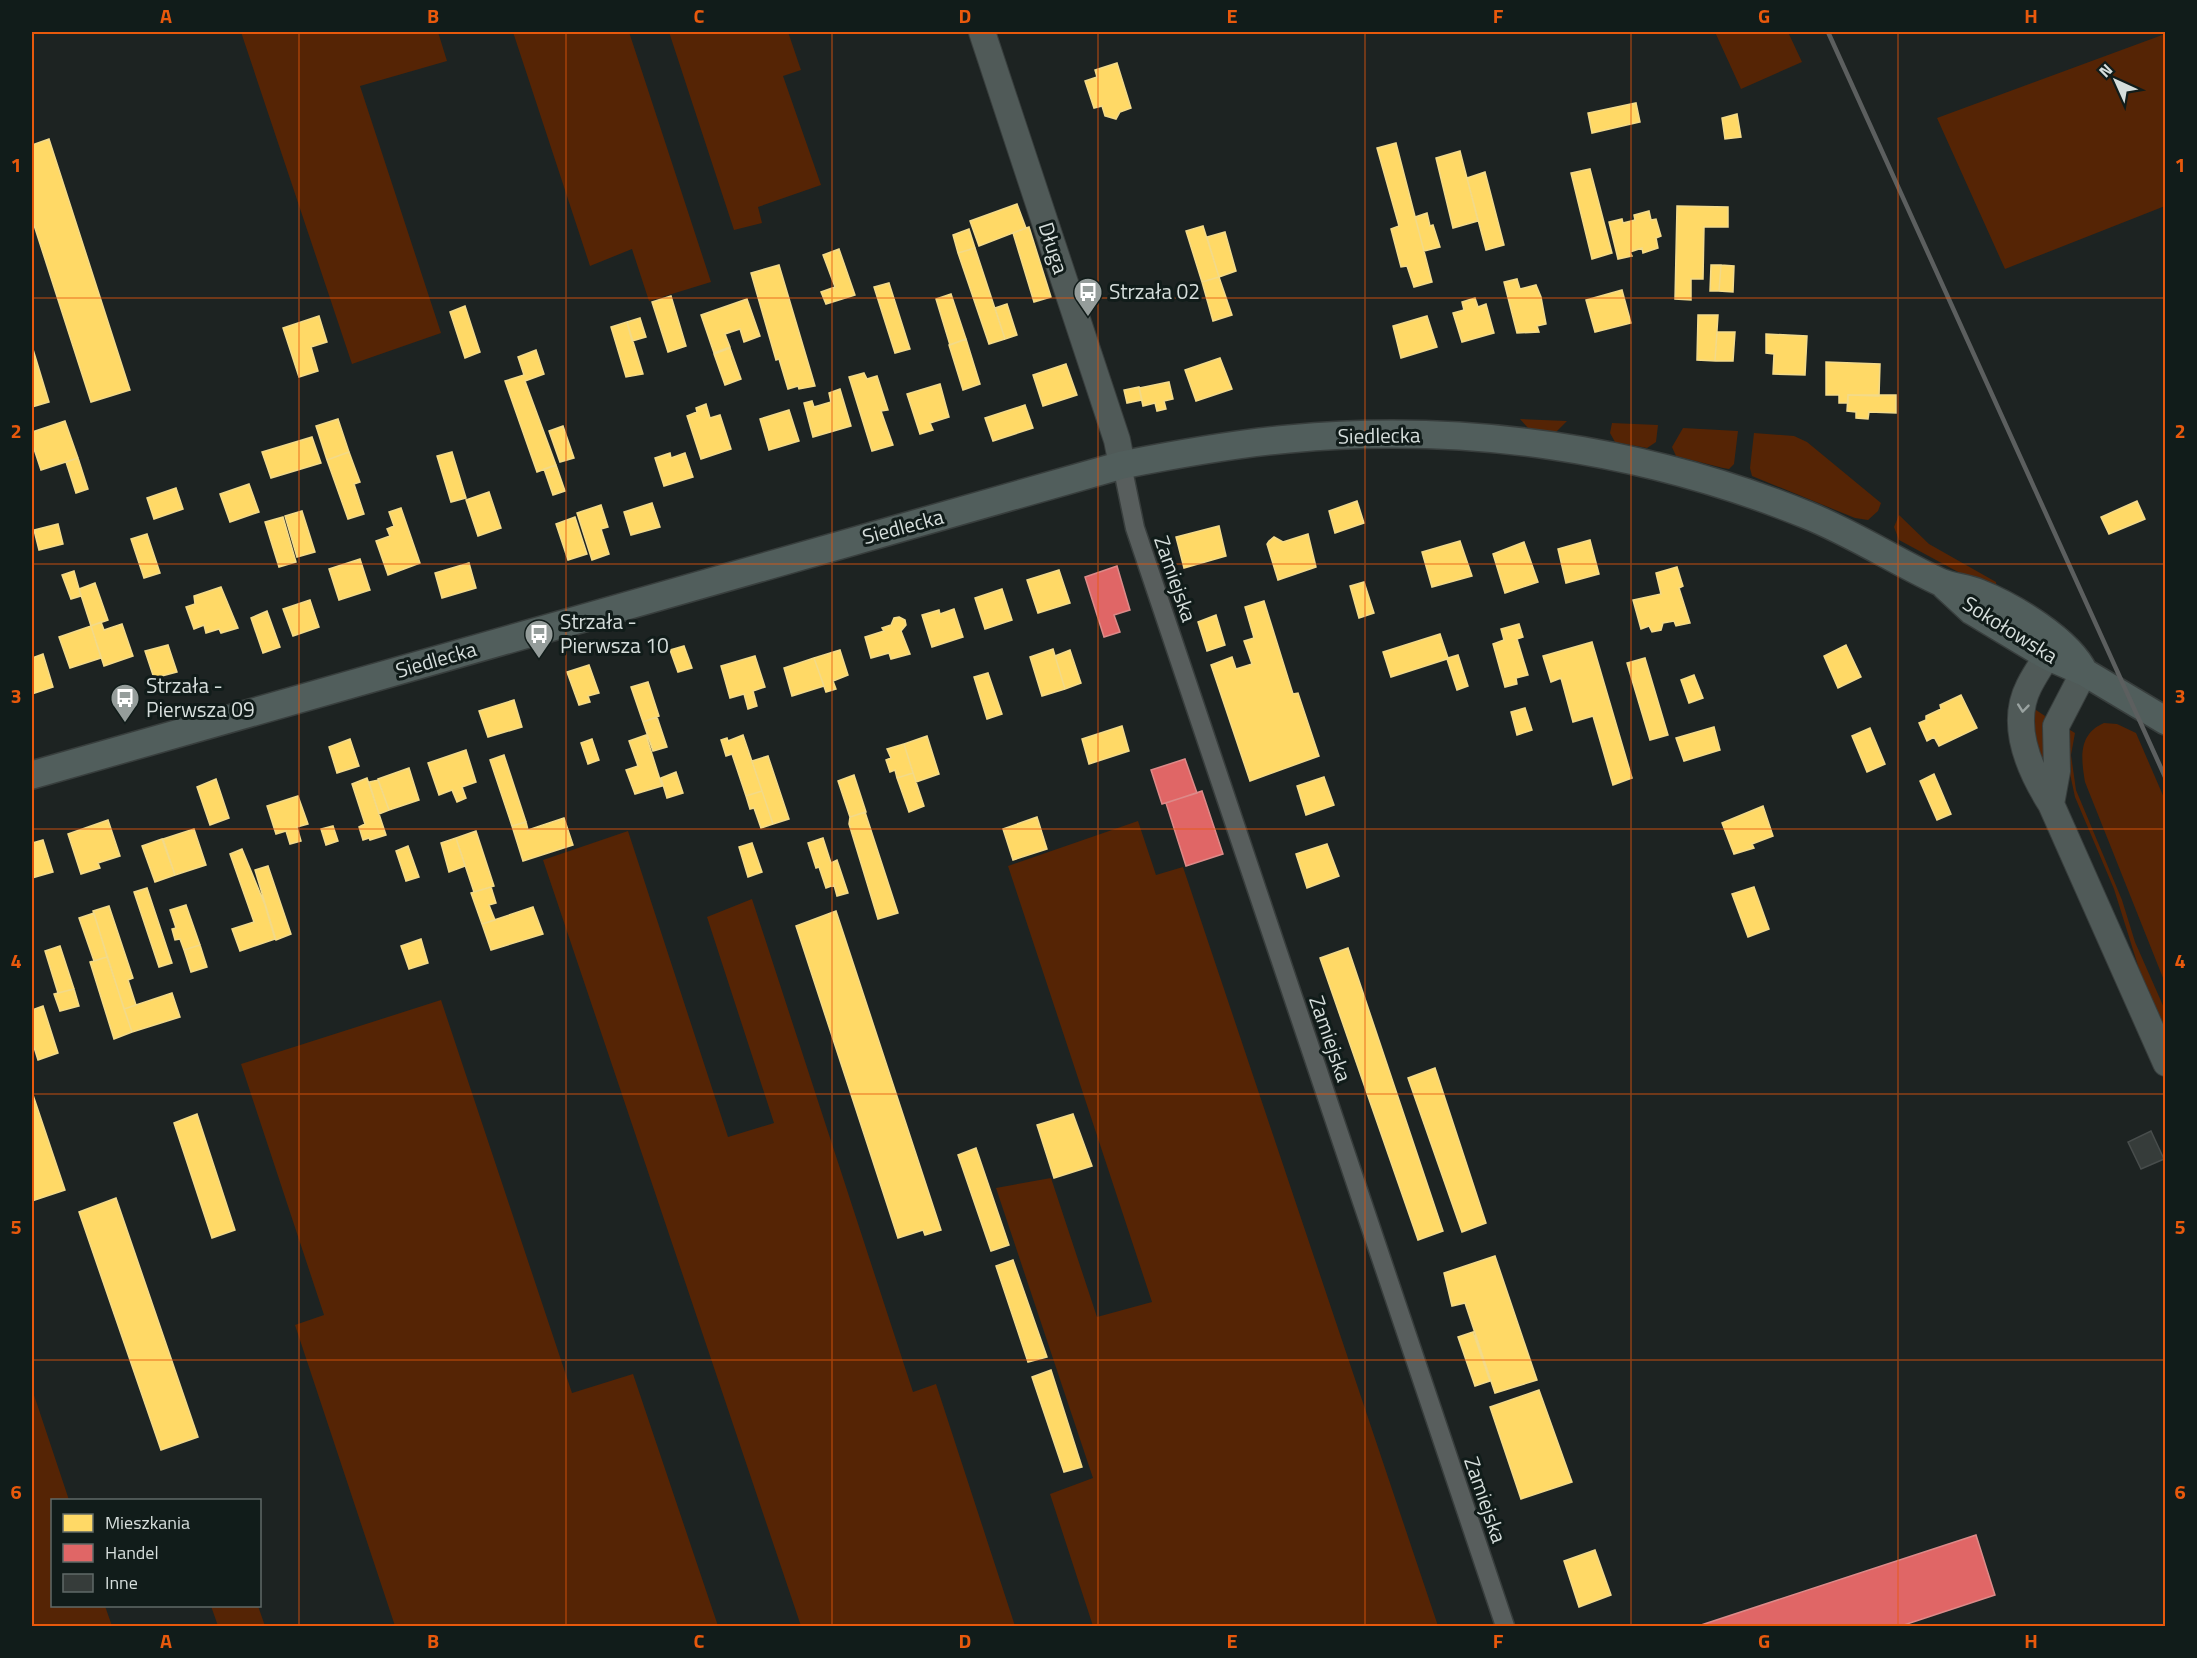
<svg xmlns="http://www.w3.org/2000/svg" width="2197" height="1658" viewBox="0 0 2197 1658" font-family="'Titillium Web',sans-serif">
  <style>
    .green { fill: #552405 }
    .homes { fill: #ffd966; stroke: #f3da89; stroke-width: 1.5 }
    .shops { fill: #e06666; stroke: #dd8a89; stroke-width: 1.5 }
    .building { fill: #363c3a; stroke: #484d4c; stroke-width: 1.5 }
    .lines { fill: none; stroke-linecap: round; stroke-linejoin: round }
    .street-casing { stroke: #383e3d; stroke-width: 21 }
    .secondary-casing { stroke: #383e3d; stroke-width: 28 }
    .primary-casing { stroke: #383e3d; stroke-width: 30 }
    .street { stroke: #585e5d; stroke-width: 18 }
    .secondary { stroke: #505a58; stroke-width: 26 }
    .primary { stroke: #515e5c; stroke-width: 27 }
    .rail { stroke: #5c5f5f; stroke-width: 4.5 }
    .oneway { stroke: #9aa3a1 }
    .grid { fill: none; stroke: #e8590c; stroke-width: 1.5; stroke-opacity: 0.55 }
    .labels { text-anchor: middle; stroke-width: 6; stroke-linejoin: round; paint-order: stroke }
    .street-label { font-size: 21px; fill: #d6dedc; stroke: #111c1a }
    .poi-label { font-size: 21px; fill: #d6dedc; stroke: #111c1a; text-anchor: start }
    .neatline { fill: none; stroke: #e8590c; stroke-width: 2 }
    .grid-label { font-size: 20px; text-anchor: middle; font-weight: bold; fill: #e8590c }
  </style>
  <rect width="100%" height="100%" fill="#1d2322"/>
  <path class="green" d="M241,32H438L447,61L360,86L441,333L352,364Z
    M513,32H629L711,282L649,301L632,249L590,266Z
    M669,32H788L801,70L783,76L821,185L758,207L762,223L734,230Z
    M1715,32H1788L1802,62L1741,89Z
    M2165,34V206L2005,269L1937,118Z
    M1520,419L1567,421L1556,432L1528,428Z
    M1612,423L1658,425L1656,442L1647,448L1615,442L1610,433Z
    M1683,428L1738,431L1734,464L1729,469L1723,468L1676,456L1672,447Z
    M1754,433L1794,436L1807,442L1881,503L1878,511L1868,520L1855,518L1752,476L1750,468Z
    M1899,515L1929,544L1996,582L1997,593L1899,540L1894,527Z
    M2033,708L2045,716L2044,764L2035,761Z
    M2104,723L2117,724L2136,733L2165,800V983L2085,782C2081,758 2078,734 2104,723Z
    M2070,730L2075,733L2071,755L2076,790L2122,900L2135,942L2165,1010V1034L2145,988L2114,889L2075,797L2067,760Z
    M1138,821L1156,875L1183,867L1438,1626H1093L1050,1494L1093,1478L996,1188L1051,1178L1097,1317L1152,1302L1008,866Z
    M628,831L728,1137L774,1123L707,917L752,899L913,1392L936,1384L1015,1626H801L543,860Z
    M441,1000L572,1393L633,1374L718,1626H395L295,1325L324,1315L241,1064Z
    M32,1389L69,1500H52V1606H105L112,1626H32Z
    M211,1606H258L265,1626H218Z"/>
  <path class="homes" d="M1117,63L1131,108L1120,112L1116,119L1105,116L1102,106L1094,108L1085,81L1097,77L1095,70Z
    M1636,103L1640,122L1592,133L1588,113Z
    M1737,114L1741,137L1725,139L1722,118Z
    M49,139L130,390L91,402L32,219V145Z
    M1396,143L1432,282L1414,287L1407,266L1401,267L1391,229L1399,226L1377,148Z
    M1460,151L1478,221L1453,228L1436,158Z
    M1590,169L1612,253L1592,259L1571,173Z
    M1485,172L1504,245L1486,250L1467,178Z
    M1017,204L1026,228L979,246L970,221Z
    M1677,206L1728,207V227H1704L1703,279H1691V300L1675,299Z
    M1649,211L1651,220L1656,219L1661,236L1656,238L1658,248L1643,253L1642,248L1630,252L1632,256L1618,259L1609,222L1622,219L1623,223L1635,220L1634,215Z
    M1427,213L1430,226L1433,225L1440,247L1424,251L1415,217Z
    M1203,226L1219,277L1202,282L1186,231Z
    M1029,227L1051,297L1034,302L1013,233Z
    M969,229L975,248L958,253L953,235Z
    M1225,232L1236,271L1219,277L1207,237Z
    M975,248L1005,339L989,344L958,253Z
    M839,249L855,295L826,304L821,292L835,287L823,255Z
    M779,265L815,386L799,389L798,386L788,389L779,359L776,360L751,273Z
    M1711,265H1721L1719,291H1710Z
    M1721,265L1734,266L1733,292L1719,291Z
    M1219,277L1232,315L1213,321L1202,282Z
    M1517,279L1520,289L1536,285L1541,297L1546,324L1537,326L1539,332L1517,333L1504,282Z
    M889,283L910,349L895,353L874,287Z
    M1622,290L1631,323L1595,332L1586,300Z
    M951,294L966,339L950,345L936,299Z
    M671,296L686,346L668,352L652,302Z
    M1475,298L1478,307L1486,304L1494,333L1462,342L1453,313L1464,310L1462,302Z
    M747,299L760,336L744,342L740,329L725,334L730,347L714,353L701,315Z
    M1007,304L1017,335L1005,339L995,308Z
    M465,306L480,352L465,358L450,312Z
    M1698,315H1718L1715,361L1697,360Z
    M319,316L327,342L311,347L318,371L299,377L283,328Z
    M1427,316L1437,347L1401,358L1393,326Z
    M640,318L646,337L632,341L627,322Z
    M627,322L643,374L626,377L611,327Z
    M1717,332H1735L1733,361H1715Z
    M1766,334L1807,336L1805,375L1773,374L1774,354L1766,353Z
    M966,339L980,384L963,390L949,345Z
    M32,346L49,402L32,407Z
    M730,348L741,379L725,385L714,354Z
    M536,350L544,374L525,381L556,465L537,472L505,381L524,375L518,357Z
    M1220,358L1232,389L1196,401L1185,370Z
    M1826,362L1880,364L1879,396L1848,395V403H1839V395H1826Z
    M1066,364L1077,395L1043,406L1033,375Z
    M864,373L867,379L877,376L888,410L881,411L893,445L872,451L849,377Z
    M1169,382L1173,399L1164,401L1166,409L1157,411L1155,403L1143,406L1139,388Z
    M940,384L949,417L930,423L933,430L920,434L907,394Z
    M1139,387L1142,400L1127,403L1124,390Z
    M840,389L851,426L813,437L804,403L812,401L814,407L831,402L829,393Z
    M1848,395H1896V413L1869,412L1868,419L1856,418V412L1847,411Z
    M706,404L710,418L720,415L731,449L701,459L687,416L697,412L696,408Z
    M1025,405L1033,428L993,441L985,418Z
    M789,410L799,441L769,450L760,419Z
    M338,419L349,452L327,460L316,426Z
    M65,421L78,458L41,470L32,443V432Z
    M563,426L574,458L560,462L549,431Z
    M312,437L321,463L271,478L262,452Z
    M349,452L360,482L354,484L364,514L348,519L327,460Z
    M452,452L466,498L451,502L437,456Z
    M670,453L671,458L685,453L693,477L664,486L655,458Z
    M78,458L88,489L76,493L66,462Z
    M556,465L565,491L553,495L544,469Z
    M249,484L259,512L230,522L220,494Z
    M176,488L183,509L154,519L147,498Z
    M489,492L501,528L478,536L466,500Z
    M1357,501L1364,523L1335,533L1329,511Z
    M2137,501L2145,519L2109,534L2101,517Z
    M652,503L660,527L631,535L624,512Z
    M601,505L608,527L601,529L609,554L592,560L577,513Z
    M401,508L420,563L388,575L376,541L390,536L387,529L394,526L389,512Z
    M302,511L315,552L297,557L285,516Z
    M283,517L296,562L279,567L265,522Z
    M575,517L587,554L568,560L556,524Z
    M58,524L63,544L39,550L34,530Z
    M1219,526L1226,556L1184,568L1176,537Z
    M147,534L160,573L144,578L131,539Z
    M1308,534L1316,567L1278,580L1267,544L1269,541L1274,537L1283,542Z
    M1590,540L1599,574L1566,583L1558,549Z
    M1460,541L1472,576L1432,587L1422,552Z
    M1524,542L1538,582L1505,593L1493,554Z
    M360,559L370,590L339,600L329,569Z
    M469,563L476,588L442,598L435,573Z
    M1677,567L1683,586L1679,588L1690,623L1676,626L1674,621L1663,623L1661,630L1652,632L1649,626L1641,629L1633,600L1661,594L1656,573Z
    M1059,570L1070,603L1038,613L1027,580Z
    M74,571L81,596L71,599L62,575Z
    M1364,582L1374,613L1359,618L1350,586Z
    M95,583L108,620L91,626L79,589Z
    M221,587L238,628L221,633L219,629L206,633L204,625L194,629L186,607L195,604L194,596Z
    M1002,589L1012,620L985,629L975,598Z
    M310,600L319,627L293,636L283,609Z
    M1264,601L1293,694L1298,693L1319,756L1250,781L1211,665L1232,657L1236,669L1252,664L1244,641L1254,638L1245,607Z
    M954,609L963,637L932,647L922,615L939,610L940,614Z
    M267,611L280,647L263,653L251,618Z
    M1216,615L1225,645L1207,651L1198,622Z
    M899,617L905,620L906,625L901,631L910,654L891,659L889,653L871,658L865,637L884,631L882,628L891,625L894,618Z
    M101,622L104,630L122,624L133,656L104,666L91,626Z
    M1519,624L1523,637L1517,639L1528,675L1516,678L1517,684L1505,687L1493,644L1504,640L1501,629Z
    M91,626L101,658L70,668L59,637Z
    M1440,634L1448,658L1458,655L1468,686L1457,690L1447,659L1391,677L1383,652Z
    M1592,642L1632,778L1613,785L1593,716L1573,722L1561,678L1551,682L1543,656Z
    M168,645L177,672L154,678L145,651Z
    M1846,645L1861,677L1838,688L1824,656Z
    M684,646L692,668L678,672L670,650Z
    M1053,649L1065,689L1042,696L1030,657Z
    M840,650L848,675L833,681L836,689L826,692L814,658Z
    M1070,650L1081,683L1065,689L1055,656Z
    M43,654L53,687L32,694V658Z
    M755,656L765,687L753,691L757,706L748,709L744,694L730,698L721,666Z
    M814,658L824,686L792,696L784,668Z
    M1645,658L1668,735L1650,740L1627,663Z
    M589,665L599,693L588,696L590,702L579,705L567,672Z
    M988,673L1002,714L987,719L974,677Z
    M1694,675L1703,698L1689,703L1681,680Z
    M648,682L659,716L643,722L631,687Z
    M1961,695L1977,728L1939,746L1934,737L1927,741L1919,723L1926,720V716L1941,709L1940,705Z
    M514,700L522,727L488,737L479,711Z
    M1525,708L1532,730L1517,735L1511,712Z
    M657,717L667,747L653,751L643,722Z
    M1122,726L1129,751L1089,764L1082,739Z
    M1714,727L1720,750L1684,761L1676,738Z
    M1870,728L1885,764L1867,772L1852,736Z
    M646,735L662,786L635,794L626,770L638,766L629,741Z
    M743,735L762,791L746,796L732,754L726,756L721,740L727,738L728,741Z
    M927,736L939,774L916,782L904,744Z
    M350,739L359,766L337,773L329,747Z
    M592,739L599,760L588,764L581,743Z
    M904,744L913,773L897,778L895,770L890,772L886,760L891,758L887,749Z
    M466,750L476,782L462,787L466,798L457,802L452,790L439,795L428,763Z
    M504,755L526,822L512,826L490,760Z
    M768,756L789,819L773,824L752,761Z
    M409,768L419,800L389,810L378,779Z
    M676,772L683,793L667,798L661,778Z
    M913,773L924,806L909,812L897,778Z
    M1934,774L1951,814L1937,820L1920,781Z
    M854,775L866,812L850,817L838,781Z
    M1324,777L1334,805L1306,815L1297,786Z
    M367,778L386,835L370,840L369,838L363,840L359,827L365,824L352,784Z
    M216,779L229,818L210,825L197,787Z
    M378,780L389,810L379,814L369,782Z
    M762,791L773,824L761,828L754,808L750,809L746,796Z
    M298,796L308,824L297,827L301,841L290,844L286,831L276,834L267,806Z
    M1763,806L1773,836L1752,844L1754,848L1734,854L1722,823Z
    M865,812L898,913L878,919L849,824L850,817Z
    M1037,817L1047,849L1013,860L1003,829Z
    M564,818L573,845L523,861L512,826L526,822L528,830Z
    M108,820L120,856L98,863L100,868L81,874L68,834Z
    M333,826L338,841L326,845L321,829Z
    M194,829L206,865L175,875L163,839Z
    M476,831L494,886L474,892L456,838Z
    M456,838L465,866L449,872L441,843Z
    M823,838L831,863L837,860L848,893L837,896L834,885L826,888L819,867L816,868L808,843Z
    M162,839L175,875L155,882L142,846Z
    M43,840L53,872L32,878V843Z
    M752,843L762,872L748,877L739,847Z
    M1327,844L1339,876L1307,888L1296,854Z
    M408,846L419,877L406,881L396,851Z
    M242,849L265,905L275,939L240,951L232,929L254,922L230,854Z
    M268,866L291,934L276,940L255,870Z
    M491,887L496,903L489,905L495,920L482,924L471,893Z
    M1754,887L1769,929L1748,937L1732,894Z
    M147,888L172,963L159,967L134,892Z
    M186,905L200,945L184,950L180,939L175,940L172,929L176,928L170,910Z
    M109,906L133,978L128,980L136,1005L124,1009L93,911Z
    M533,907L543,934L491,950L482,924Z
    M836,911L941,1230L925,1235L923,1230L898,1238L796,926Z
    M94,913L107,957L94,961L79,918Z
    M421,939L428,963L409,969L401,946Z
    M200,945L207,967L191,972L184,950Z
    M60,946L74,989L58,993L45,951Z
    M1348,948L1443,1231L1418,1240L1320,958Z
    M107,957L132,1032L114,1039L90,962Z
    M74,989L79,1006L60,1011L54,994Z
    M172,993L180,1017L132,1032L124,1009Z
    M43,1006L58,1053L38,1060L32,1041V1010Z
    M1435,1068L1486,1223L1462,1232L1408,1078Z
    M32,1092L65,1190L32,1201Z
    M197,1114L235,1230L212,1238L174,1123Z
    M1073,1114L1092,1166L1054,1178L1037,1125Z
    M976,1148L1009,1245L991,1251L958,1155Z
    M116,1198L198,1437L161,1450L79,1212Z
    M1495,1256L1537,1380L1495,1393L1465,1303L1452,1306L1444,1273Z
    M1013,1260L1047,1357L1028,1362L996,1266Z
    M1473,1332L1490,1381L1475,1386L1458,1337Z
    M1051,1370L1082,1467L1064,1472L1032,1377Z
    M1539,1390L1572,1482L1521,1499L1490,1407Z
    M1595,1550L1611,1595L1579,1607L1564,1561Z"/>
  <path class="shops" d="M1117,566L1130,610L1114,615L1120,632L1104,637L1085,577Z
    M1185,759L1197,793L1162,804L1151,770Z
    M1202,791L1223,854L1186,866L1166,803Z
    M1976,1535L1995,1595L1901,1626H1698Z"/>
  <path class="building" d="M2151,1131L2164,1159L2141,1169L2128,1142Z"/>
  <g class="lines">
    <g class="street-casing">
      <path id="street" d="M1122,465L1135,528L1505,1626"/>
    </g>
    <g class="secondary-casing">
      <path id="secondary" d="M982,32L1117,440L1122,465
        M2058,640C2048,655 2037,670 2029,686C2009,725 2030,771 2051,804L2166,1063
        M2051,804L2057,771L2056,726L2084,672"/>
    </g>
    <g class="primary-casing">
      <path id="primary" d="M1945,586L1972,611L2047,656L2084,672L2166,721
        M32,775L1122,465C1178,454 1233,444 1289,439C1465,422 1644,449 1807,515C1854,534 1895,561 1940,582C1952,587 1967,588 1979,593C2012,606 2069,640 2084,672"/>
    </g>
    <use href="#street" class="street"/>
    <use href="#secondary" class="secondary"/>
    <use href="#primary" class="primary"/>
    <path class="rail" d="M1828,32L2166,779"/>
  </g>
  <defs><path id="oneway-chevron" d="M-2-3.5L2.5 0L-2 3.5" fill="none" stroke-width="1.6" stroke-linecap="round" stroke-linejoin="round" transform="scale(1.5)"/></defs>
  <use class="oneway" href="#oneway-chevron" transform="translate(2023 708) rotate(96)"/>
  <path class="grid" d="M299,32V1626M566,32V1626M832,32V1626M1098,32V1626M1365,32V1626M1631,32V1626M1898,32V1626M32,298H2166M32,564H2166M32,829H2166M32,1094H2166M32,1360H2166"/>
  <defs>
    <g id="bus-pin" transform="scale(1.5)"><path d="M0 17L-7.5 6A9.5 9.5 0 1 1 7.5 6Z" fill="#959d9b" stroke="#111c1a"/><path d="M-5-6H5V4H4V6H2V4H-2V6H-4V4H-5ZM-3.5-4V0h7V-4ZM-3.5 1.2v1.5H-2V1.2ZM2 1.2v1.5H3.5V1.2Z" fill="#fff"/></g>
  </defs>
  <g fill-rule="evenodd">
    <use href="#bus-pin" x="1088" y="292"/>
    <use href="#bus-pin" x="539" y="634"/>
    <use href="#bus-pin" x="125" y="698"/>
  </g>
  <g class="labels">
    <g class="street-label">
      <text transform="translate(1053 248) rotate(72)" y="7">Długa</text>
      <text transform="translate(1379 436) rotate(-1)" y="7">Siedlecka</text>
      <text transform="translate(903 527) rotate(-15)" y="7">Siedlecka</text>
      <text transform="translate(1175 579) rotate(71)" y="7">Zamiejska</text>
      <text transform="translate(2010 630) rotate(32)" y="7">Sokołowska</text>
      <text transform="translate(436 660) rotate(-16)" y="7">Siedlecka</text>
      <text transform="translate(1330 1039) rotate(71)" y="7">Zamiejska</text>
      <text transform="translate(1485 1500) rotate(71)" y="7">Zamiejska</text>
    </g>
    <g class="poi-label">
      <text x="1109" y="299">Strzała 02</text>
      <text x="560" y="629">Strzała -<tspan x="560" dy="24">Pierwsza 10</tspan></text>
      <text x="146" y="693">Strzała -<tspan x="146" dy="24">Pierwsza 09</tspan></text>
    </g>
  </g>
  <rect width="2197" height="1658" fill="none" stroke="#111c1a" stroke-width="66"/>
  <rect x="51" y="1499" width="210" height="108" fill="#111c1a" stroke="#606a68" stroke-width="1.5"/>
  <rect x="63" y="1514" width="30" height="18" fill="#ffd966" stroke="#606a68" stroke-width="1.5"/>
  <text x="105" y="1529" font-size="18" fill="#d6dedc">Mieszkania</text>
  <rect x="63" y="1544" width="30" height="18" fill="#e06666" stroke="#606a68" stroke-width="1.5"/>
  <text x="105" y="1559" font-size="18" fill="#d6dedc">Handel</text>
  <rect x="63" y="1574" width="30" height="18" fill="#363c3a" stroke="#606a68" stroke-width="1.5"/>
  <text x="105" y="1589" font-size="18" fill="#d6dedc">Inne</text>
  <g transform="translate(2116 81) rotate(315)" stroke="#111c1a" stroke-width="4.5" paint-order="stroke">
  <path d="M0-4.5L10 22L0 15L-10 22Z" fill="#d6dedc"/>
  <text y="-9" font-size="16" font-weight="bold" text-anchor="middle" fill="#d6dedc">N</text>
  </g>
  <rect x="33" y="33" width="2131" height="1592" class="neatline"/>
  <g class="grid-label">
    <text x="166" y="23">A</text>
    <text x="433" y="23">B</text>
    <text x="699" y="23">C</text>
    <text x="965" y="23">D</text>
    <text x="1232" y="23">E</text>
    <text x="1498" y="23">F</text>
    <text x="1764" y="23">G</text>
    <text x="2031" y="23">H</text>
    <text x="16" y="172">1</text>
    <text x="2180" y="172">1</text>
    <text x="16" y="438">2</text>
    <text x="2180" y="438">2</text>
    <text x="16" y="703">3</text>
    <text x="2180" y="703">3</text>
    <text x="16" y="968">4</text>
    <text x="2180" y="968">4</text>
    <text x="16" y="1234">5</text>
    <text x="2180" y="1234">5</text>
    <text x="16" y="1499">6</text>
    <text x="2180" y="1499">6</text>
    <text x="166" y="1648">A</text>
    <text x="433" y="1648">B</text>
    <text x="699" y="1648">C</text>
    <text x="965" y="1648">D</text>
    <text x="1232" y="1648">E</text>
    <text x="1498" y="1648">F</text>
    <text x="1764" y="1648">G</text>
    <text x="2031" y="1648">H</text>
  </g>
</svg>
